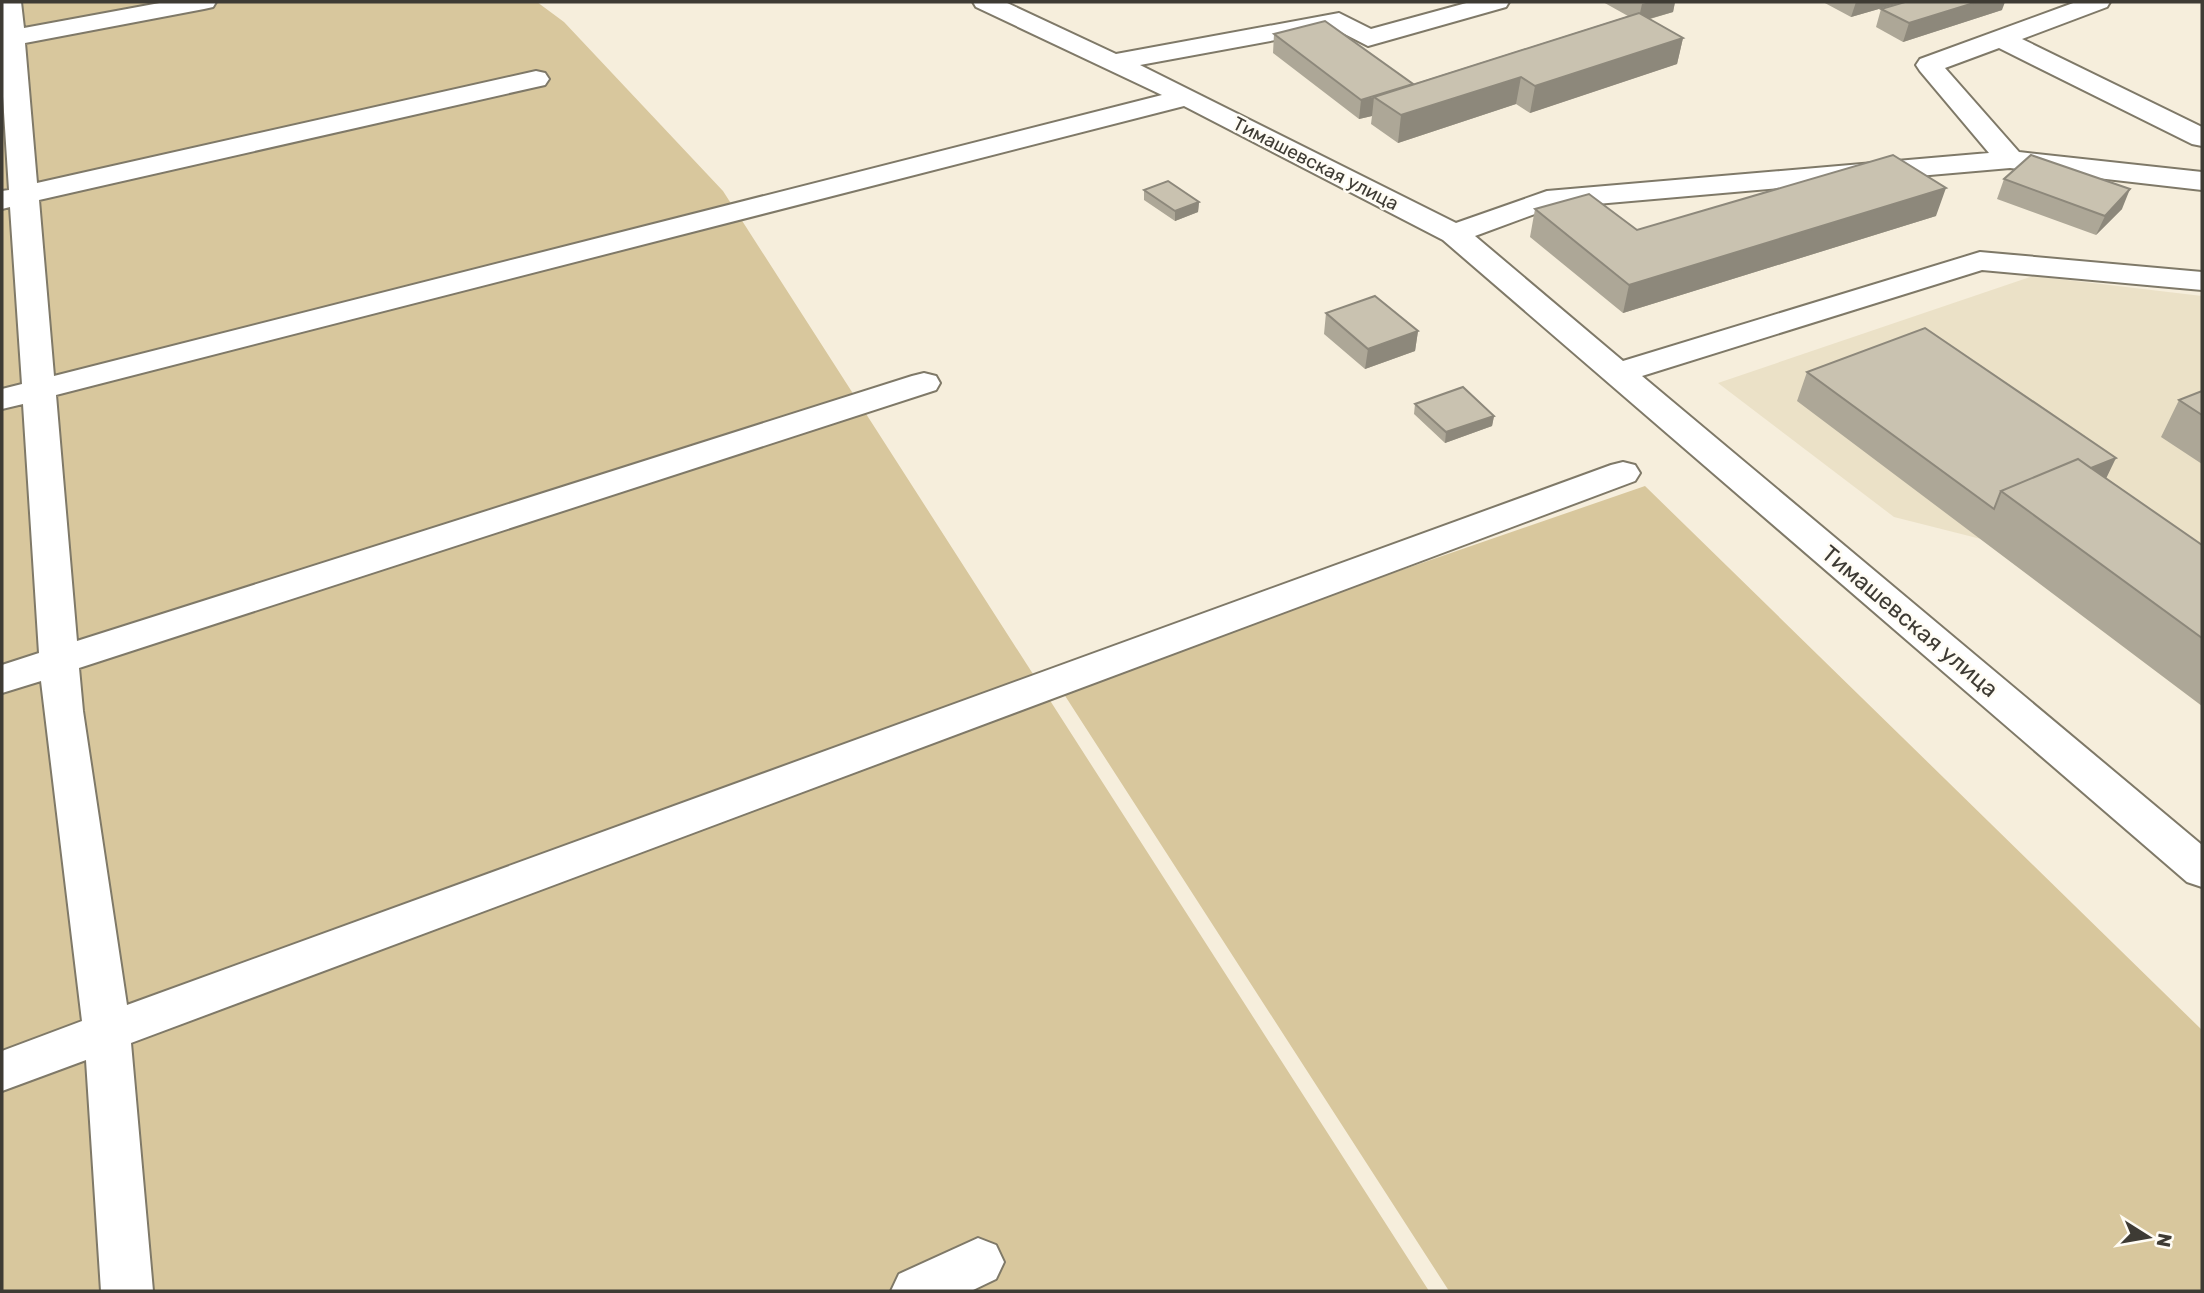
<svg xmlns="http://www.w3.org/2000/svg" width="2204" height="1293" viewBox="0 0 2204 1293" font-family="Rubik,sans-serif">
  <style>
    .built { fill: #ebe1c7 }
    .green { fill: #d8c79d }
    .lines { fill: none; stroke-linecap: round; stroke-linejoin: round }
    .minor-casing { stroke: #7f7968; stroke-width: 4 }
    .minor { fill: #fff; fill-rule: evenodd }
    .wall { fill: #ada797 }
    .shaded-wall { fill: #8d887b }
    .building { fill: #c9c2b0; stroke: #8d887b; stroke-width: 2 }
    .labels { text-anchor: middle; stroke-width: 5; stroke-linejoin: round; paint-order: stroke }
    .far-street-label { font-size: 19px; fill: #3e3b34; stroke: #fffcf4 }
    .street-label { font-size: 23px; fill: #3e3b34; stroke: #fffcf4 }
  </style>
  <rect width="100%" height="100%" fill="#f6eedc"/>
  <path class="built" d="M2033,276L2202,296V706L1981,539L1894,517L1718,383Z"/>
  <path class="green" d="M2,2H537L564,22L723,191L1429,1291H2Z
    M1645,486L2202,1030V1291H1449L1060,688Z"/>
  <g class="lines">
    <g class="minor-casing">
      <path id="minor" d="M2,2H21L24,28L165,2H216L213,7L204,9L25,43L37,183L536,71L545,73L549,79L545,85L536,87L39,200L54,376L1162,95L976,7L973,2H1005L1116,54L1339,13L1371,29L1470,2H1509L1506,7L1368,46L1335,29L1140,65L1456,223L1547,191L1989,153L1920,71L1916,65L1920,59L2076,2H2110L2107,7L2022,39L2202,127V146L2192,144L1999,48L1945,68L2019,152L2202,172V190L2010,168L1551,208L1475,236L1623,361L1980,252L2202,272V290L1982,270L1642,376L2202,845V887L2187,882L1443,240L1184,106L56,395L77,641L912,376L924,373L936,376L940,383L936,390L79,668L83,711L127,1005L1611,465L1623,462L1635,465L1640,473L1635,481L131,1043L153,1291H101L86,1060L2,1091V1051L82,1021L41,681L2,693V665L39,653L23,404L2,409V389L22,384L10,207L2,209V191L9,190L2,81Z
        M978,1238L996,1245L1004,1262L996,1279L971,1291H891L899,1274Z"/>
    </g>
    <use href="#minor" class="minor"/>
  </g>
  <path class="wall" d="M1603,2H1675L1673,12L1650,19L1683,38L1677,64L1530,113L1516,104L1398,143L1371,124L1372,116L1359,119L1273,53L1274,34L1413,84L1628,16Z
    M1823,2H1903L1851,17Z
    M1881,9L2002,10L1903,42L1876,27Z
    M2004,179L2122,209L2096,235L1997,199Z
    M1144,190L1199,202L1198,212L1175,221L1144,200Z
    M1535,209L1637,230L1936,216L1623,313L1530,237Z
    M1326,313L1418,331L1415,351L1365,369L1324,334Z
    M1807,372L2106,478L2202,545V706L1797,401Z
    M2202,391V464L2161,437L2179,400Z
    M1415,404L1494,416L1492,426L1445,443L1414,414Z"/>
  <path class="shaded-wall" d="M1650,2H1675L1673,12L1638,22L1642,4Z
    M1856,2H1903L1851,17Z
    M1977,2H2005L2002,10L1903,42L1909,23Z
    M1683,38L1677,64L1530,113L1535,86Z
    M1521,77L1516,104L1398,143L1401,115Z
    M1374,97L1372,116L1359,119L1361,100Z
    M1946,188L1936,216L1623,313L1629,285Z
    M2130,189L2122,209L2096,235L2105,216Z
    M1199,202L1198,212L1175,221V211Z
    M1418,331L1415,351L1365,369L1368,349Z
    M1494,416L1492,426L1445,443L1446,432Z
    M2116,458L2102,487L2014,501Z"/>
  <path class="building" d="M1905,2H1977L1909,23L1881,9Z
    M1639,13L1683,38L1535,86L1521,77L1401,115L1374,97Z
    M1325,21L1413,84L1361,100L1274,34Z
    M1893,155L1946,188L1629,285L1535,209L1589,194L1637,230Z
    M2031,155L2130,189L2105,216L2004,179Z
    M1168,181L1199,202L1175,211L1144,190Z
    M1375,296L1418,331L1368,349L1326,313Z
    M1925,328L2116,458L2091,468L2078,459L2001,491L1994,509L1807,372Z
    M1463,387L1494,416L1446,432L1415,404Z
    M2202,391V415L2179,400Z
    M2078,459L2202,545V638L2001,491Z"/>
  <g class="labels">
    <g class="far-street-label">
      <text transform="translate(1316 163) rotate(27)" y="7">Тимашевская улица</text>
    </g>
    <g class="street-label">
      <text transform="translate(1910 621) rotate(40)" y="8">Тимашевская улица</text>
    </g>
  </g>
  <rect width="2204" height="1293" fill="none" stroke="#3e3b34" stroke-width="7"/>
  <g transform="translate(2148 1237) rotate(101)" stroke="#fffcf4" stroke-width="5" paint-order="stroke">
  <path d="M0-5L12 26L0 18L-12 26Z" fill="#3e3b34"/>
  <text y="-10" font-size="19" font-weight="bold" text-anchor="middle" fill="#3e3b34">N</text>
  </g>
</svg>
